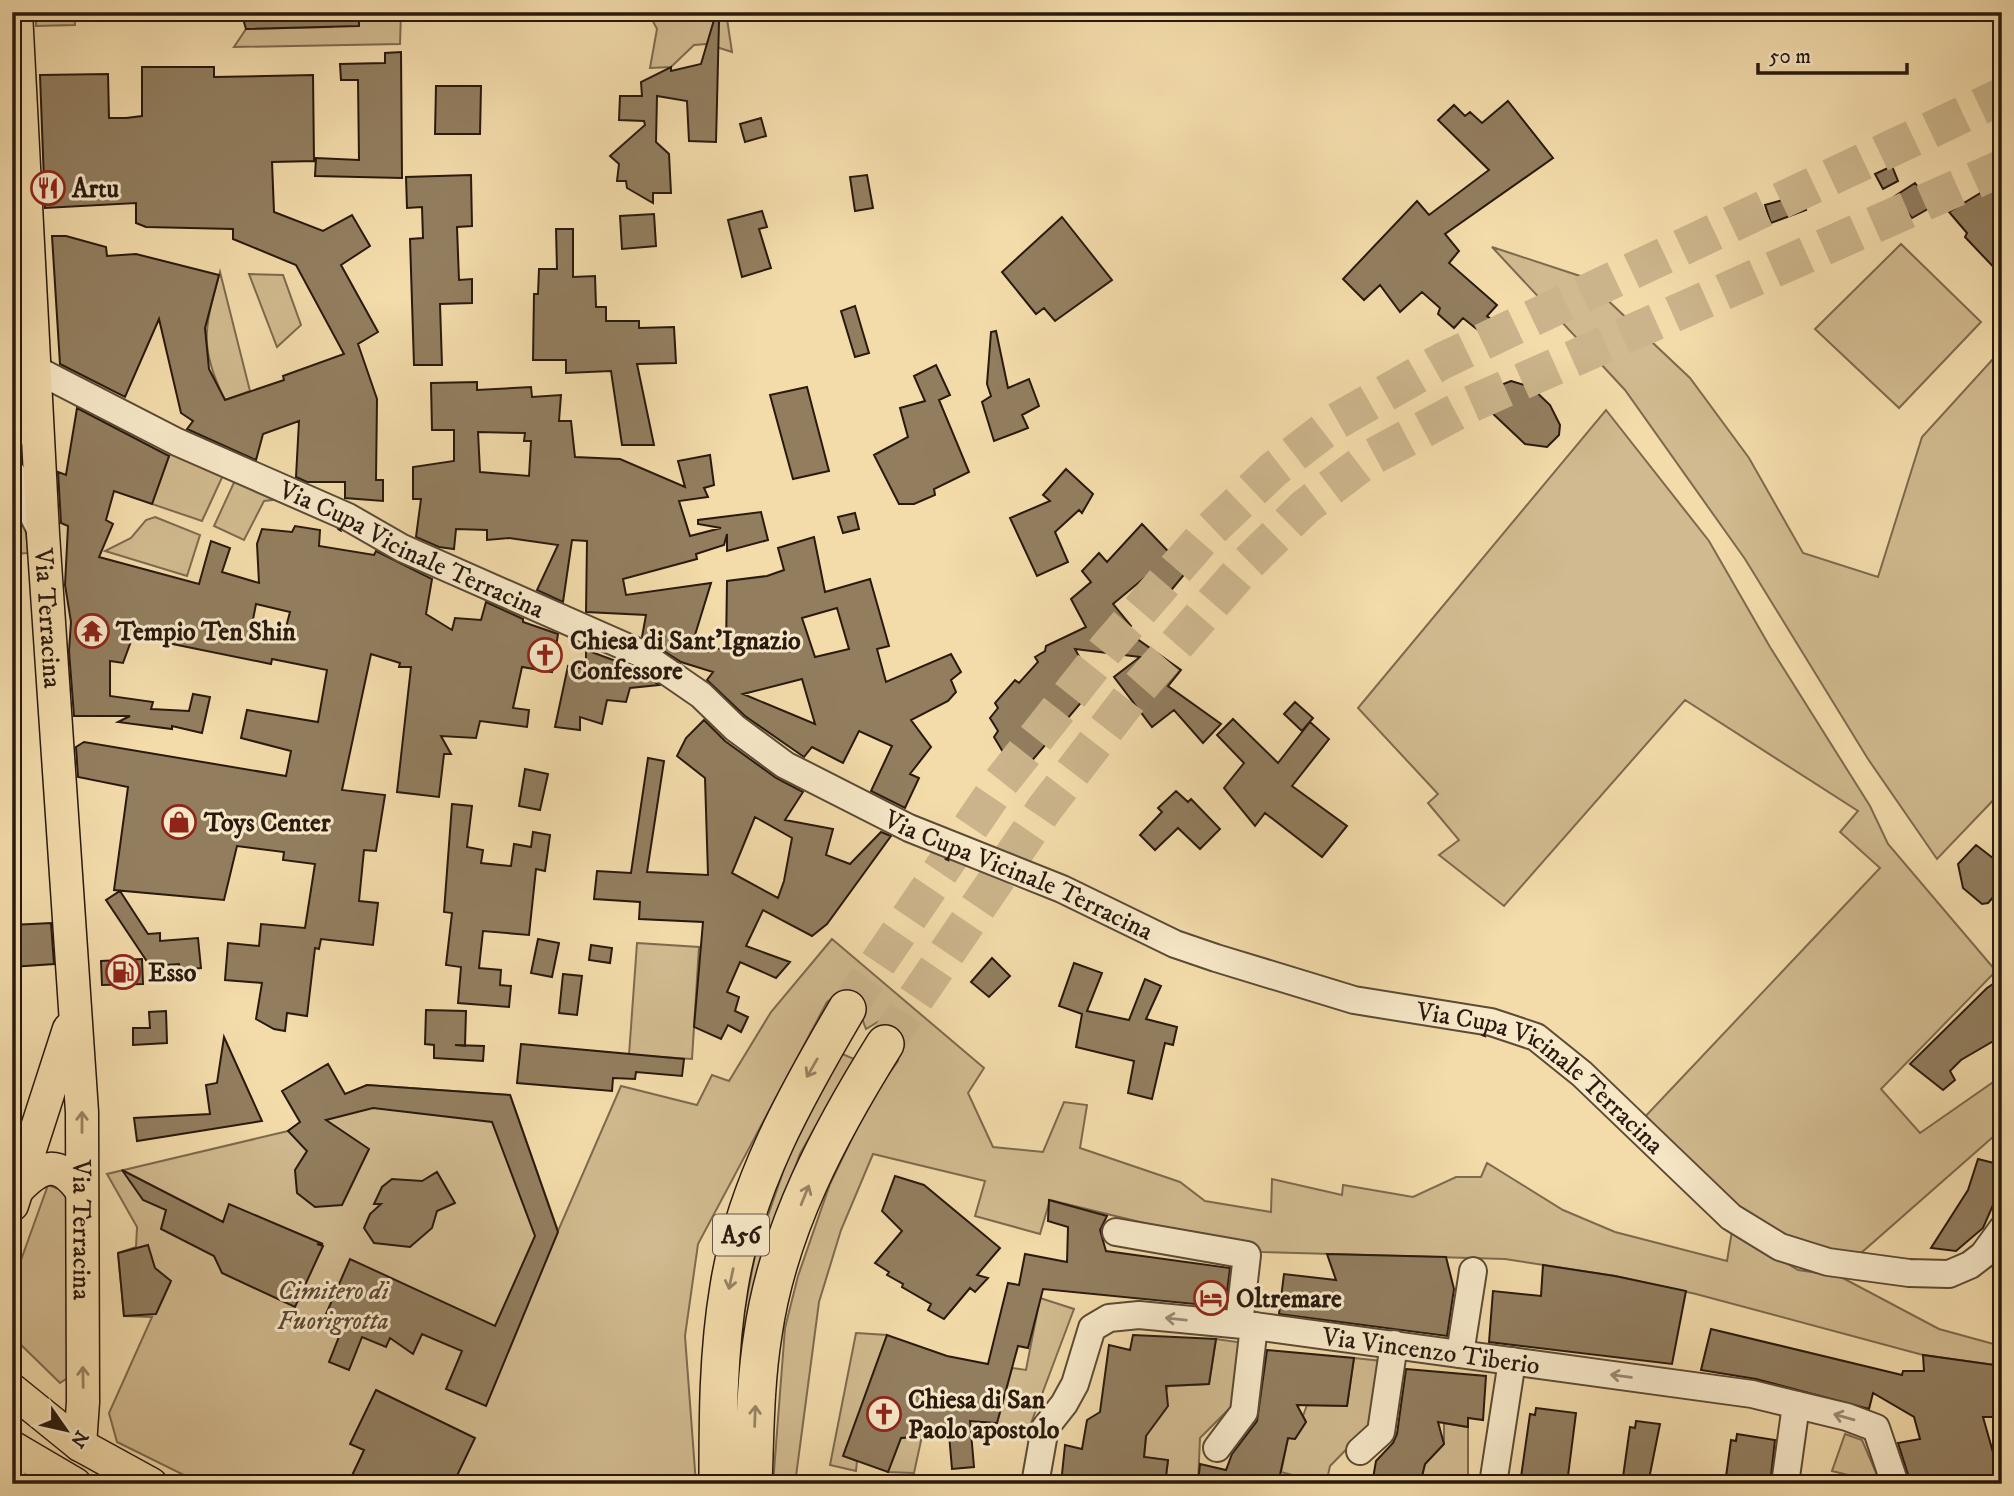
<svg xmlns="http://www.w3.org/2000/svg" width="2014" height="1496" viewBox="0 0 2014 1496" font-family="'IM FELL DW Pica',serif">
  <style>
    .green { fill: #d1ba8f; stroke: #7d6a4e; stroke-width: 2 }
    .building { fill: #927e5f; stroke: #29190e; stroke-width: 2; fill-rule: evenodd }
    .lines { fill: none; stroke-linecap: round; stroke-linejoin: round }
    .highway-tunnel { stroke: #cbb48b; stroke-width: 37; stroke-dasharray: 37 18; stroke-linecap: butt }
    .minor-casing { stroke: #5c4a35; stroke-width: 30 }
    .major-casing { stroke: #29190e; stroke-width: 35 }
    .highway-casing { stroke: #29190e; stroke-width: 40 }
    .minor { stroke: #f7e8c8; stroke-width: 26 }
    .major { stroke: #f3dbaa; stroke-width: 32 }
    .highway { stroke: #f3dbaa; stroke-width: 37 }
    .oneway { stroke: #988464 }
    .oneway2 { stroke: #9a8b74 }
    .labels { text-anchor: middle; stroke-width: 6; stroke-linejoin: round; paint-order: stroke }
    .shield { fill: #f7e8c8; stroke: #675746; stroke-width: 2 }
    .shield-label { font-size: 24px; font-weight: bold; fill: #29190e }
    .poi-label { font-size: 26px; font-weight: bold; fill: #29190e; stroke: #f7e8c8; text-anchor: start }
    .street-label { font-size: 26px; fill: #29190e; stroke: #f7e8c8 }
    .park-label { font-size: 26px; font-style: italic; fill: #5b4935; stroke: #f7e8c8 }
  </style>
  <rect width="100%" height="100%" fill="#f3dbaa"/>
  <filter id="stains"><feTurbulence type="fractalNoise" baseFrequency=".00286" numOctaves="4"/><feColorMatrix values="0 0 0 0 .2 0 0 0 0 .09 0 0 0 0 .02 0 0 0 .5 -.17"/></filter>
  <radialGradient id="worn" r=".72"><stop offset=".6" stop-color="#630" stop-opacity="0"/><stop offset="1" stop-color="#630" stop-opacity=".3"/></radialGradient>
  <path class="green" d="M36,12H74L75,25L36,26Z
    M333,12H401L400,44L234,47L246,29L332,27Z
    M648,12H726L732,52L707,44L694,45L671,67L650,68L657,29Z
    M1901,244L1981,322L1899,408L1815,329Z
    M1492,247L1583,277L1690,378L1749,458L1803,553L1878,577L1922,437L2002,349V791L1937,859L1868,759L1745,559L1625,390Z
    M220,272L250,391L225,400C198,346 205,327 220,272Z
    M249,274L283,275L301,325L277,347Z
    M1606,410L1709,541L1770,647L1870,806L1888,844L1996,971L1881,1089L1920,1133L2002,1076V1129L1853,1260L1752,1225L1641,1121L1880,868L1840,832L1858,811L1685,700L1504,906L1439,855L1459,840L1428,803L1438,794L1358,708Z
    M172,448L225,471L202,521L152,504Z
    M237,476L290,498L264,501L244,540L214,526Z
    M155,517L200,535L187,576L105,551L131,538L146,520Z
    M25,520L28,553L12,554V521Z
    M832,939L984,1068L968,1093L993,1147L1043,1152L1064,1102L1087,1105L1080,1148L1180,1182L1205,1201L1271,1212L1272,1179L1342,1195L1343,1185L1413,1197L1456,1177H1481L1487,1163L1563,1210L1615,1232L1727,1261L1732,1231L1798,1270L1839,1276L1939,1329L2001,1346L2002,1366L1923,1355L1696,1294L1615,1276L1505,1259L1262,1252L1050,1200L1040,1234L975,1216L985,1181L873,1154L841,1230L819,1302L795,1484H773L785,1328L798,1276L830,1184L871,1099L898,1061L901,1036L897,1023L881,1020L866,1029L854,997L845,989L827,1002L698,1244L685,1336L696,1484H202L117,1442L109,1413L152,1317L124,1316L118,1253L136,1247L137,1227L107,1174L288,1131L329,1102L367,1085L510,1095L558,1231L621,1086L697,1105L712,1075L729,1081L771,1012Z
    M637,943L699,947L692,1059L629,1055Z
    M840,1053L854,1059L800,1154L764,1254L741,1349L734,1434L737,1349L756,1250L791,1149Z
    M48,1185L67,1192L69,1377L60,1383L12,1336V1285Z
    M1040,1298L1074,1309L1027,1434H948L949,1419L997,1423L1012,1368L1026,1370Z
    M856,1333L887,1335L844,1456L857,1461L856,1471L830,1465Z
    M1216,1339L1244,1343L1238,1400L1200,1438L1198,1484H1165L1168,1460L1144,1457L1146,1436L1168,1386L1209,1384Z
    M1354,1358L1382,1361L1376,1419L1330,1466L1326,1484H1290L1292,1475L1281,1472L1288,1438L1295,1439L1306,1422L1303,1416L1307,1405L1347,1406Z
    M1444,1423L1468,1427V1484H1420L1425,1464L1444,1444Z
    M1845,1434L1862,1440L1881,1484H1847L1848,1475L1832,1471Z
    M922,1436L914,1473L888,1472L901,1438Z"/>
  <path class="building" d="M241,12H359V26L246,29Z
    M714,20L719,21L716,142L689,141L687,101L657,96L656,142L669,154L671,193H653V203L627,188L626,181H617L619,164L610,156L645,125L644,121L619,120L620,96H642L641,82L671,67V71L701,64Z
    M401,52L402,178L315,176L316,158L359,160L358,80H341L340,64L385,63V53Z
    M142,67H214V77L313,75L314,161L272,162L274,212L323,231L352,215L370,246L341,265L378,332L358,344L377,399L376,480H383V501L345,498V482H307L296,477L299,421L263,434L256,460L187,429L193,421L181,413L159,319L125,397L60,364L52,236H66L106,247L107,256L136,254L219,275L205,328L209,369L225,400L284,380L283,376L344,354L296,265L233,239V229L146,227L136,223V203L45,208L40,75L108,74L109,118H126L142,116Z
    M436,86H481L480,134H435Z
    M1508,101L1553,158L1445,234L1459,251L1449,263L1497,305L1487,316L1496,323L1484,335L1463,318L1454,328L1438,314L1440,308L1422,292L1400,312L1380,285L1364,300L1343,279L1417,201L1429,215L1489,170L1438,120L1454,105L1465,116L1470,112L1482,123Z
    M761,118L766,136L745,142L740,124Z
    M1892,166L1898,181L1883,189L1875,174Z
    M471,175L472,226L457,227L459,280L472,279V303L440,304L442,365H414L410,239L423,238L422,207L407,208L406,177Z
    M867,175L873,208L855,211L850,177Z
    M2002,180V276L1965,237L1967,233L1949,212Z
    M1915,183L1933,206L1912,218L1895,196Z
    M1800,195L1806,210L1771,223L1765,205Z
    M762,211L767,227L759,229L771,268L742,277L728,220Z
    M654,214L656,246L622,249L620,216Z
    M1062,217L1112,280L1055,321L1044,308L1036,314L1002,272Z
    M556,229H573V277L595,276L596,307H606V321H639V328L674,327L676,363L637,364L654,445H622L611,371L566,373V360H533L534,294H538L539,269H557Z
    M855,306L869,353L855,357L841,311Z
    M996,331L1008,388L1029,379L1039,406L1022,415L1028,428L994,441L982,402L991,396L987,384L991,332Z
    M936,365L950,395L939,400L969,472L934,489L935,495L914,504H899L874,455L908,437L900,408L925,401L914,376Z
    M1511,381L1531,387L1550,405L1560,425L1559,435L1547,447L1525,444L1489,410L1488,401L1493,388Z
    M477,382V390L531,387L532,397L561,395L559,421H571L575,457L620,459L685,487L678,461L710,455L714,485L704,488L708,497L679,501L690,536L721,528L698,524V520L761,512L768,540L727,551V534L724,545L696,554L697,559L623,579L626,595L711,583L691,648L726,649L727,581L767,576L784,570L778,548L814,537L825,592L870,579L889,646L877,649L886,682L951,654L961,672L951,680L956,692L948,701L911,720L931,747L910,774L919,778L905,808L871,791L892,746L859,731L843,763L812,747L804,757L745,716L707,680L713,672L681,662L642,637L646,615L586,612L587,541L572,540L563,602L537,590L558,545L509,538L487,540V530L456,529L454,549L439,547L416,537L421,499H413V467L454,461V430H432L431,383ZM478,432L525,433L524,441H531L529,476L480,472ZM837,608L849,649L815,657L802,618ZM802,679L815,724L743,694Z
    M807,387L829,471L793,479L770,395Z
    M77,408L169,456L152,504L114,491L106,520L113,524L99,557L199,584L211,541L230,548L222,572L259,583L257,544L262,529L292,532L295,526L320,530L319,546L374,555L376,551L432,579L426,614L452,630L455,618L481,620L486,602L523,619V622L558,634L552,672L522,667L513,708L529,710L527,727L480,721L476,738L441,736L451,754H444L439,797L397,792L411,667H399L400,663L371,654L342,790L385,795L376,851L364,850L359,901L378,903L373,945L321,939L319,949L315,948L307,1016L287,1013L285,1031L274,1029L256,1019L262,983L225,980L228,943L259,946L261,924L305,928L315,864L283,860L284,852L237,846L224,900L114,890L128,787L78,777L76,747L84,742L286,776L291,751L241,738L247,710L318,722L327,670L272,659L271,664L133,636L123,663L110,661V696L153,702L151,709L189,711L193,694L210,697L202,733L172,726V729L118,722L130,716H74L69,651L71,622L65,585L68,526L61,523L58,472L66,475ZM256,604L290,612L282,642L250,635Z
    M1066,469L1093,494L1082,513L1079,510L1055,532L1068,562L1037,576L1010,518L1050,501L1043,495Z
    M855,513L859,529L843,533L838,517Z
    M1142,524L1187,571L1168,594L1149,574L1113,604L1131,626L1126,631L1181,670L1168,686L1221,724L1203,743L1174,710L1152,727L1114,677L1140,657L1075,649L1095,686L1019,776L1007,764L1006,757L994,737L998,731L990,718L998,708L995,703L1015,680L1019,683L1038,662L1035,657L1045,651L1046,646L1086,627L1071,599L1091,582L1082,571L1099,553L1107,562Z
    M586,650L632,667L659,685L630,688L626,702L607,700L602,724L580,717V730L555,727L568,666L586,669Z
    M1295,702L1313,718L1302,731L1284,714Z
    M1233,719L1278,763L1310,722L1329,739L1292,786L1347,826L1322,857L1265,813L1255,826L1224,788L1244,763L1217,735Z
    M704,720L725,741L776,778L803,792L785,820L833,829L826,855L850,864L881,832L891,836L827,924L812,936L763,910L746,946L790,962L776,978L740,962L727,992L739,997L735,1011L748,1017L741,1032L728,1025L721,1039L694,1027L703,922L639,919L640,902L594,899L597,871L631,873L648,758L664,761L647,872L708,875L705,778L677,756L686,738ZM755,817L792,838L784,881L778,898L732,873Z
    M525,769L548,774L540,810L519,806Z
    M1176,791L1188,802L1191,799L1220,829L1200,849L1178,828L1155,850L1140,835L1162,812L1158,808Z
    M452,804L472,806L467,847L483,850L481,863L511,866L514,844L531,847L533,832L550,835L545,871L536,869L529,935L483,931L479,968L501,970L500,985L511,986L509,1007L458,1003L461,967L446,965L452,913L444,912Z
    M1976,845L2002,865V900L1995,895L1988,903L1982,904L1963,888L1958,864Z
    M120,891L148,934L160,933V941L198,938L201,968L180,970L179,964L150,966L106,900Z
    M51,923L54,964L12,967V925Z
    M538,939L559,943L552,977L531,973Z
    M591,945L612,948L610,963L589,960Z
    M992,958L1010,976L989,997L971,982Z
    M142,959L143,984L102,985L101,961Z
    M1074,963L1102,973L1087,1011L1129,1020L1145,979L1161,986L1146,1019L1177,1027L1173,1045L1165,1043L1152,1099L1128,1093L1134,1061L1076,1047L1082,1014L1059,1006Z
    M563,974L582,976L577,1015L559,1013Z
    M2002,978V1036L1961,1060L1950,1071L1955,1080L1943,1090L1910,1064L1987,988Z
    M426,1010L466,1011L465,1046L455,1045L484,1046L483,1061L434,1058V1045L425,1044Z
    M166,1011L167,1043L133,1045V1028H150L149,1012Z
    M224,1037L262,1121L137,1141L134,1118L210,1114L206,1085L217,1083Z
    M521,1044L684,1059L682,1076L636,1072L635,1079L613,1078L612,1091L517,1083Z
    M328,1064L345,1094L367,1085L510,1095L558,1232L486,1406L446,1389L462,1351L422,1334L413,1354L390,1338L386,1347L362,1337L349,1370L329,1362L342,1329L323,1321L350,1259L495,1326L535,1236L492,1122L373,1108L326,1120L369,1149L342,1205L315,1207L297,1193L295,1170L307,1151L288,1131L300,1122L282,1091Z
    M1978,1159L2002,1165V1193L1997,1196L1983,1228L1956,1251L1931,1248L1968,1190Z
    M122,1170L223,1222L229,1204L323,1244H317L323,1246L295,1307L222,1273L214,1256L161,1229L166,1210L143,1200Z
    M437,1172L455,1203L437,1211L432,1228L410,1247L374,1243L364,1228L370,1214L381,1204H374L382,1187L392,1179L422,1181Z
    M895,1176L924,1185L1000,1248L977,1275L988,1278L975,1292L970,1288L944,1319L928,1310L931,1304L902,1287L903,1284L887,1275L889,1272L875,1263L902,1231L882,1211Z
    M1049,1200L1107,1216L1100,1230L1106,1251L1230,1268L1225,1307L1043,1289L1028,1348L1018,1346L997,1423L970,1421L974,1467L952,1469L949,1434L901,1438L888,1472L843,1456L887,1335L947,1356L988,1364L1008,1283L1019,1285L1025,1254L1067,1262L1068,1227L1048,1221Z
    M148,1245L155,1268L171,1281L156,1314L124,1316L118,1253Z
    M1327,1254L1446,1257L1454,1289L1447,1336L1279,1314L1284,1274L1336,1280Z
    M1543,1265L1615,1276L1686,1291L1672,1364L1489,1342L1493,1291L1541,1296Z
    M1711,1329L1902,1375L1903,1371H1924L1923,1355L2002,1366V1417H1983L2002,1484H1923L1922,1478L1910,1481L1898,1443L1920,1439L1914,1417L1873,1393L1869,1409L1756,1379L1701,1370Z
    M1133,1335L1216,1339L1209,1384L1166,1386L1168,1406L1146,1436L1144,1457L1168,1460L1165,1484H1061L1065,1445L1082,1449L1087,1420L1100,1412L1109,1345L1130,1350Z
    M1267,1350L1354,1358L1347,1406L1297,1405L1306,1422L1295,1439L1288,1438L1278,1484H1198L1200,1464L1226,1470L1232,1454L1257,1421Z
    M1406,1369L1486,1376L1483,1420L1468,1418V1427L1438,1422L1444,1444L1425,1464L1420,1484H1372L1376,1461L1393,1443L1397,1434Z
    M376,1390L475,1438L453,1484H348L364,1450L350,1444Z
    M1536,1408L1576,1413L1567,1484H1520L1530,1414L1535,1415Z
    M1636,1421L1660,1424L1648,1484H1622L1630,1427L1635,1428Z
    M1737,1434L1775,1440L1770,1484H1725L1731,1440L1736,1441Z"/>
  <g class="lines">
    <path class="highway-tunnel" d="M847,1009L1001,782L1107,648L1207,533L1273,470L1335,422L1442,361L2002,96
      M885,1044L1045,808L1129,699L1246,565L1305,507L1368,459L1471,404L2002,168"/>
    <g class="minor-casing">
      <g id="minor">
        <path id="s1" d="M35,369L177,442L348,517L402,548L640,653L701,695L735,728L785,765L909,828L1062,889L1175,944L1216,958L1354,1000L1491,1022L1536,1037L1582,1074L1731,1217L1780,1247L1828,1262L1909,1273L1949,1274L1970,1265L1983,1255L2002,1229"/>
        <path d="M12,371L33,335"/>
        <path d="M12,434L38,425"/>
        <path d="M12,473L41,531"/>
        <path d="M1116,1232L1247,1255L1239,1324"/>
        <path d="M1460,1354L1473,1271"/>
        <path d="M1217,1448L1244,1412L1254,1326"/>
        <path d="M1360,1451L1381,1432L1394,1344"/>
        <path id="s2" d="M1035,1484L1045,1428L1064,1404L1075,1384L1092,1328L1109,1318L1139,1315L1254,1326L1752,1394L1847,1417L1876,1428L1895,1484"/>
        <path d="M1493,1484L1512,1361"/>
        <path d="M1785,1484L1796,1405"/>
      </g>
    </g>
    <g class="major-casing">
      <g id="major">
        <path id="s3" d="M16,12L43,534L82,1112L83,1402L80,1445"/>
        <path d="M18,1189C42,1164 59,1160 81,1190"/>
        <path d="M12,1205L69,1029"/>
        <path d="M12,1390L80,1445L151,1484"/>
        <path d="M12,1447L75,1484"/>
        <path d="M12,1483L13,1484"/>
      </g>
    </g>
    <g class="highway-casing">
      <path id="highway" d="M718,1484C718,1418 718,1352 729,1287C745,1186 796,1096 847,1009
        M753,1484C755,1434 755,1383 763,1334C778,1229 830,1132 885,1044"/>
    </g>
    <use href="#minor" class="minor"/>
    <use href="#major" class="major"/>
    <use href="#highway" class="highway"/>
  </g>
  <defs><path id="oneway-shaft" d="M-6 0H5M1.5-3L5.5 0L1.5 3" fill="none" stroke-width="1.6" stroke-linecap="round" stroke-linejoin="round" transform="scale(1.75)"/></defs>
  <g class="oneway">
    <use href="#oneway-shaft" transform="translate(812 1068) rotate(120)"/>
    <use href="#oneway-shaft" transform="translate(82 1122) rotate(-90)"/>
    <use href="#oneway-shaft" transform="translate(805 1195) rotate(-68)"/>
    <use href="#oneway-shaft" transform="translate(731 1279) rotate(102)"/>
    <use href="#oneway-shaft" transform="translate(83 1377) rotate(-91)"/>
    <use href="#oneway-shaft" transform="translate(755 1416) rotate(-88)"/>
  </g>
  <g class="oneway2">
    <use href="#oneway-shaft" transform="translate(1176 1319) rotate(-174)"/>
    <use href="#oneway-shaft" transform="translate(1621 1376) rotate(-172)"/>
    <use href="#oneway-shaft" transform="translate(1844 1417) rotate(-164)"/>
  </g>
  <defs>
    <g id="restaurant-ring" transform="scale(1.75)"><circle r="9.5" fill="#f7e8c8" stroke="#8f2418" stroke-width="1.5"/><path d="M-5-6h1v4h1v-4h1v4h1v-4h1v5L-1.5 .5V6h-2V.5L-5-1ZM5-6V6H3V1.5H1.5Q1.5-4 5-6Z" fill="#8f2418"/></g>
    <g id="temple-ring" transform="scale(1.75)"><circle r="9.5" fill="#f7e8c8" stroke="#8f2418" stroke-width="1.5"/><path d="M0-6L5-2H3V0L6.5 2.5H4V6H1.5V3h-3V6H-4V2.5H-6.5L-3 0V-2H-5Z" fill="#8f2418"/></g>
    <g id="church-ring" transform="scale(1.75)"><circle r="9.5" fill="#f7e8c8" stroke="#8f2418" stroke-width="1.5"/><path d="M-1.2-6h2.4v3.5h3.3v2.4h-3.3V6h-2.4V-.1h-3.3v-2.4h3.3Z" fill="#8f2418"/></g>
    <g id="shop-ring" transform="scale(1.75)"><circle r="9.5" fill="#f7e8c8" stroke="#8f2418" stroke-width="1.5"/><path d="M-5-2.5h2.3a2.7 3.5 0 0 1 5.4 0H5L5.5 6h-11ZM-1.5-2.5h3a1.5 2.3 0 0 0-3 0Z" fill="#8f2418"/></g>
    <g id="fuel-ring" transform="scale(1.75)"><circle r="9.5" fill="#f7e8c8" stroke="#8f2418" stroke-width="1.5"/><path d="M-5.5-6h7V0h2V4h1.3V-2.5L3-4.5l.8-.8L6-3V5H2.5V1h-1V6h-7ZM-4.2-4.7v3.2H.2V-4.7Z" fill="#8f2418"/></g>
    <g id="hotel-ring" transform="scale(1.75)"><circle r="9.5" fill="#f7e8c8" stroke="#8f2418" stroke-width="1.5"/><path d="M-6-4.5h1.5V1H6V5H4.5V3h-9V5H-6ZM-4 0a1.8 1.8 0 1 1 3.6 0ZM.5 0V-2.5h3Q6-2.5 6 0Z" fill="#8f2418"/></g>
  </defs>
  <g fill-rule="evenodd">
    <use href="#restaurant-ring" x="48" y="188"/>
    <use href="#temple-ring" x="92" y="631"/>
    <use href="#church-ring" x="545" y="655"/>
    <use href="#shop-ring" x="179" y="822"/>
    <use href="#fuel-ring" x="123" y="972"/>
    <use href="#hotel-ring" x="1211" y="1298"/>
    <use href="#church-ring" x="884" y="1414"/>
  </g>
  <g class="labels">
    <rect class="shield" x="713" y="1214.5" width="56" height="41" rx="5"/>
    <g class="shield-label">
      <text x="741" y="1243">A56</text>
    </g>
    <g class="poi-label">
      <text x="72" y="197">Artu</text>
      <text x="116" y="640">Tempio Ten Shin</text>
      <text x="570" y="649">Chiesa di Sant'Ignazio<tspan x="570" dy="30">Confessore</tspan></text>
      <text x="204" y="831">Toys Center</text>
      <text x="148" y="981">Esso</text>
      <text x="1236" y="1307">Oltremare</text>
      <text x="908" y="1408">Chiesa di San<tspan x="908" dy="30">Paolo apostolo</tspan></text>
    </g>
    <g class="street-label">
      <text dy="9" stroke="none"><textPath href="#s1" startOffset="418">Via Cupa Vicinale Terracina</textPath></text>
      <text dy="9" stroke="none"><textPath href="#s3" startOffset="607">Via Terracina</textPath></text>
      <text dy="9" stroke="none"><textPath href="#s1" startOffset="1111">Via Cupa Vicinale Terracina</textPath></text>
      <text dy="9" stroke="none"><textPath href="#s1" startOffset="1678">Via Cupa Vicinale Terracina</textPath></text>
      <text dy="9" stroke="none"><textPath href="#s3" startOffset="1220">Via Terracina</textPath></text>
      <text dy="9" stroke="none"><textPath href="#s2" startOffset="513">Via Vincenzo Tiberio</textPath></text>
    </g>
    <g class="park-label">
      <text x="333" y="1299">Cimitero di<tspan x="333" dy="30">Fuorigrotta</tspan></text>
    </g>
  </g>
  <rect width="2014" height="1496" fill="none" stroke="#f3dbaa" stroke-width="42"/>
  <rect x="14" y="14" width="1986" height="1468" fill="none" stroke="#29190e" stroke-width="3.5"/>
  <rect x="21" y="21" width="1972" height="1454" fill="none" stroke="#29190e" stroke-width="2"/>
  <g transform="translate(66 1430) rotate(124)" stroke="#f7e8c8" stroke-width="5" paint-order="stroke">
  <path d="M0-5L12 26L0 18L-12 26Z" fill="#29190e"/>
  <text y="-10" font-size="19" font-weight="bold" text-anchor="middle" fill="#29190e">N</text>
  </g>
  <path d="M1758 63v10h149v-10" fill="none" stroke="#29190e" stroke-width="3.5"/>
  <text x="1769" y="63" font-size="21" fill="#29190e" stroke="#f7e8c8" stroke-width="5" paint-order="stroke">50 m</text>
  <rect width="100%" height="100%" filter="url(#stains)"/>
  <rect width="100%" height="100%" fill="url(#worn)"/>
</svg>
